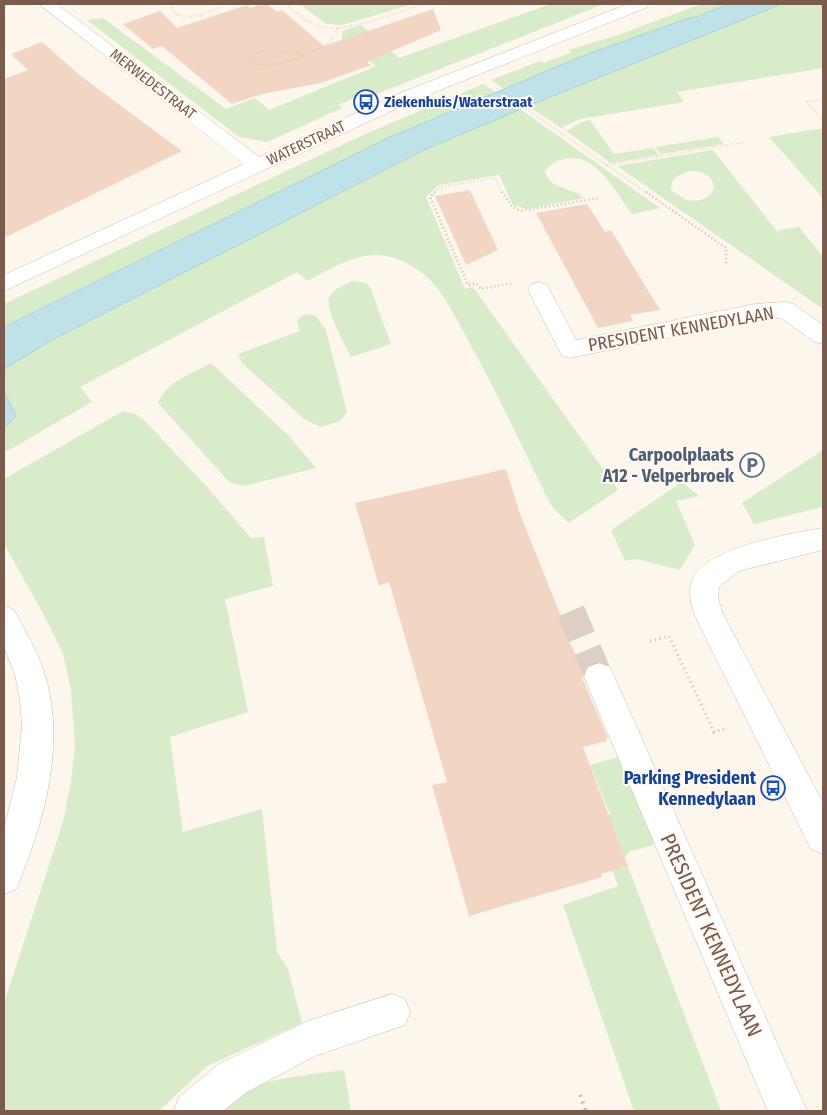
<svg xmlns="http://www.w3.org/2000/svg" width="827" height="1115" viewBox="0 0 827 1115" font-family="'Fira Sans Condensed',sans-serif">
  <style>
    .green { fill: #d8ecc9; fill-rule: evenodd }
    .water { fill: #bfe3e8; stroke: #a5d3da }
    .building { fill: #f3d5c3 }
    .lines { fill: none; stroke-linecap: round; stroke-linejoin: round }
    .minor-tunnel { stroke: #dcd0c4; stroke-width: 28; stroke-dasharray: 28 14; stroke-linecap: butt }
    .minor-casing { stroke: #d1beb0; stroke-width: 1 }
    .path-far3 { stroke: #d9b8a5; stroke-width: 2; stroke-dasharray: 0.5 2.5; stroke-linecap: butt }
    .path-far2 { stroke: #d9b8a5; stroke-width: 2.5; stroke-dasharray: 1 3; stroke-linecap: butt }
    .path-far1 { stroke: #d9b8a5; stroke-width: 3; stroke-dasharray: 1 4; stroke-linecap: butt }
    .path { stroke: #d9b8a5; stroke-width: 4; stroke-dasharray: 2 5; stroke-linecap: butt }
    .minor { fill: #fff; fill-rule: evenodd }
    .labels { text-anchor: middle; stroke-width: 4; stroke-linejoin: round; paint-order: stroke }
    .far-street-label { font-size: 15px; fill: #7a5c4d; stroke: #fffaf3 }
    .far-transit-label { font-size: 15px; font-weight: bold; fill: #164399; stroke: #fffaf3; text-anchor: start }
    .street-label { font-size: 18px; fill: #7a5c4d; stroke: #fffaf3 }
    .service-label { font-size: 18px; font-weight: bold; fill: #4e5e75; stroke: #fffaf3; text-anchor: end }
    .transit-label { font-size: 18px; font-weight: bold; fill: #164399; stroke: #fffaf3; text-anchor: end }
    .near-street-label { font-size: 21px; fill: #7a5c4d; stroke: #fffaf3 }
  </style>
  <rect width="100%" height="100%" fill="#fdf6ec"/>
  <path class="green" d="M300,4H413L342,25L326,24Z
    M551,4H604L359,101L355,98L338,105L342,108L267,142L239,137L87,20L103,18L226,109L255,98L269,110L376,66L342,40V31L361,25L399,58Z
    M701,4H729L696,17L686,19L608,47L504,89L491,80L540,61L544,63L571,52L568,50L615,36Z
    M777,4H823V68L677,92L684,102L580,119L561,128L528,106L777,6Z
    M483,84L496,92L388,138L4,327V304L363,135Z
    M520,109L660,208L632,214C616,193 595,150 564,159C555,161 550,164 545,172C551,191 571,186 584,198L526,209L513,205L499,175L439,185L426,197L465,289L473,287L618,490L569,523L552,507C524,451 498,394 468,340C456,319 446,296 429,279C416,266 396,256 378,255C353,254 329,270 307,281L297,272L80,387L92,402L4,453V428L16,416L4,390V367L50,341L424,150Z
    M590,120L614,154L653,148L659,155L611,163L566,131L582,122Z
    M816,129H823V198L769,137Z
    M718,137L724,144L661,154L655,147Z
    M713,150L780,235L779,230L799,227L823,257V309L617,166ZM690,171C724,171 720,206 686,200L671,190C670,178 680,174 690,171Z
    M353,281L366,283L370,287L391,344L351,357C345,345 323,307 330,296C335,288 345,284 353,281Z
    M307,314L316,316L326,330L347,412L340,421L321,427L304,419L242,363L238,354L300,331L297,322L300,317Z
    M211,363L289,436L316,468L244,486L230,483L158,403C167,381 191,374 211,363Z
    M123,411L136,414L145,421L208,488L251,538L264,537L273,586L225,599L248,712L170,737L183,832L262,809L277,952L288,969L302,1023L207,1066L163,1107L160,1111H4V1003L63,822L71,782L75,745L71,690L63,654L44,615L4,544V479Z
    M823,450V507L754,524L742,503Z
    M682,482L699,496L676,501L695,545L680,570L636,559L625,561L611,530Z
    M632,753L658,817L653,845L629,852L625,859L721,1111H634L563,905L618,886L594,820L610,814L590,765Z
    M344,1070L351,1111H214C248,1078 300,1076 344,1070Z"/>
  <path class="water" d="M729,4H777V6L528,106L424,150L50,341L4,369V327L388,138L580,57L686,19L696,17Z
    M4,391L16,416L4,428Z"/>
  <path class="building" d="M263,4H267L277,12L282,10L324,46L433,9L441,30L367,62L371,65L321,83L262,94L232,104L162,46L153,49L123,24L160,11L177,28L247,5L250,8Z
    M42,42L82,77L182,151L4,238V79L28,70L11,54Z
    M470,190L498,250L466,265L435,196Z
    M587,204L605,232L611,230L660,310L630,315L633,321L598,328L536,213Z
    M506,469L520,514L561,616L569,641L584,672L582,678L608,738L606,739L607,741L583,747L628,866L601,874L602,877L469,916L432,785L447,782L389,582L379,586L355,503Z"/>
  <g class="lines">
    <path class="minor-tunnel" d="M571,611L599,677"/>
    <g class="minor-casing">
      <path id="minor" d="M39,4H57L259,157L403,92L628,4H650L648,7L415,100L4,291V275L244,164Z
        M539,282L547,285L576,340L755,304L785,302L793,304L823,325V344L815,342L781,318L755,320L570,358L562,356L528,290L531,285Z
        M823,528V550L750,568L737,572L719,587L718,598L723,614L823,803V854L811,849L700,626C692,610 685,591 695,575C711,547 793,533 823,528Z
        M4,606L14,610C25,630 37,650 44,672C67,743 44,823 16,889L4,894V829L17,777L22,726L20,700L15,674L4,647Z
        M599,663L610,667L807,1111H768L584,677L588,667Z
        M392,994L405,999L410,1012L405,1025L315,1056L247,1092L223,1111H174L179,1097L219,1064L308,1021Z"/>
    </g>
    <path class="path-far3" d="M172,4L173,12C191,22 208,14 224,4
      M287,4C297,14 309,24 323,27C348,33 399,11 425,4
      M303,54L266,50L249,57C249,58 253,63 254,63C267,72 316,53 328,43C333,39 336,33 338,27
      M497,88L648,194
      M823,99L806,102L823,120
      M606,165L745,142
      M433,194L440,187L495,178L503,194"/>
    <path class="path-far2" d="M435,192L430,197L468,285L477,284L481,289L512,283
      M502,192L511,205L520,211L600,198
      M646,192L726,248V266"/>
    <path class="path-far1" d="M650,641L669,636L714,732L728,728"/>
    <path class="path" d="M580,1095L586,1111"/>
    <use href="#minor" class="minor"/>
  </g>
  <defs>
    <g id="bus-ring" transform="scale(1.25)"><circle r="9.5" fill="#fffaf3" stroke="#1a4fb4" stroke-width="1.5"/><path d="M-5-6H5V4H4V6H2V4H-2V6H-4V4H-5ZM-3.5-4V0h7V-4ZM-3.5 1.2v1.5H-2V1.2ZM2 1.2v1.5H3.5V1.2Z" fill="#1a4fb4"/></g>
    <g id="parking-ring" transform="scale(1.25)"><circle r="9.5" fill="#fffaf3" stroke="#5c6f8a" stroke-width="1.5"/><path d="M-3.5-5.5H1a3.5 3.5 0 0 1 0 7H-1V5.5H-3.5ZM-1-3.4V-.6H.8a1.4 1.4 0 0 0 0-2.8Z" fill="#5c6f8a"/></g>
  </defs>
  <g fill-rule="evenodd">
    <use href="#bus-ring" x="366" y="102"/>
    <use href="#parking-ring" x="752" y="465"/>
    <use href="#bus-ring" x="773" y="788"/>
  </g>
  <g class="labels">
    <g class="far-street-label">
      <text transform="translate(153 84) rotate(38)" y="5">MERWEDESTRAAT</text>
      <text transform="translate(306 143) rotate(-25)" y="5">WATERSTRAAT</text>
    </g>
    <g class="far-transit-label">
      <text x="384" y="107">Ziekenhuis/Waterstraat</text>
    </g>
    <g class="street-label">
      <text transform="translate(681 329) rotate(-10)" y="6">PRESIDENT KENNEDYLAAN</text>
    </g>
    <g class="service-label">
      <text x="734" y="461">Carpoolplaats<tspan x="734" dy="21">A12 - Velperbroek</tspan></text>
    </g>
    <g class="transit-label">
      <text x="756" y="784">Parking President<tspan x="756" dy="21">Kennedylaan</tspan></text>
    </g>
    <g class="near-street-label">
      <text transform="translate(711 935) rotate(66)" y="7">PRESIDENT KENNEDYLAAN</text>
    </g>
  </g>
  <rect width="827" height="1115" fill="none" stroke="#7a5c4d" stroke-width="10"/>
</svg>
